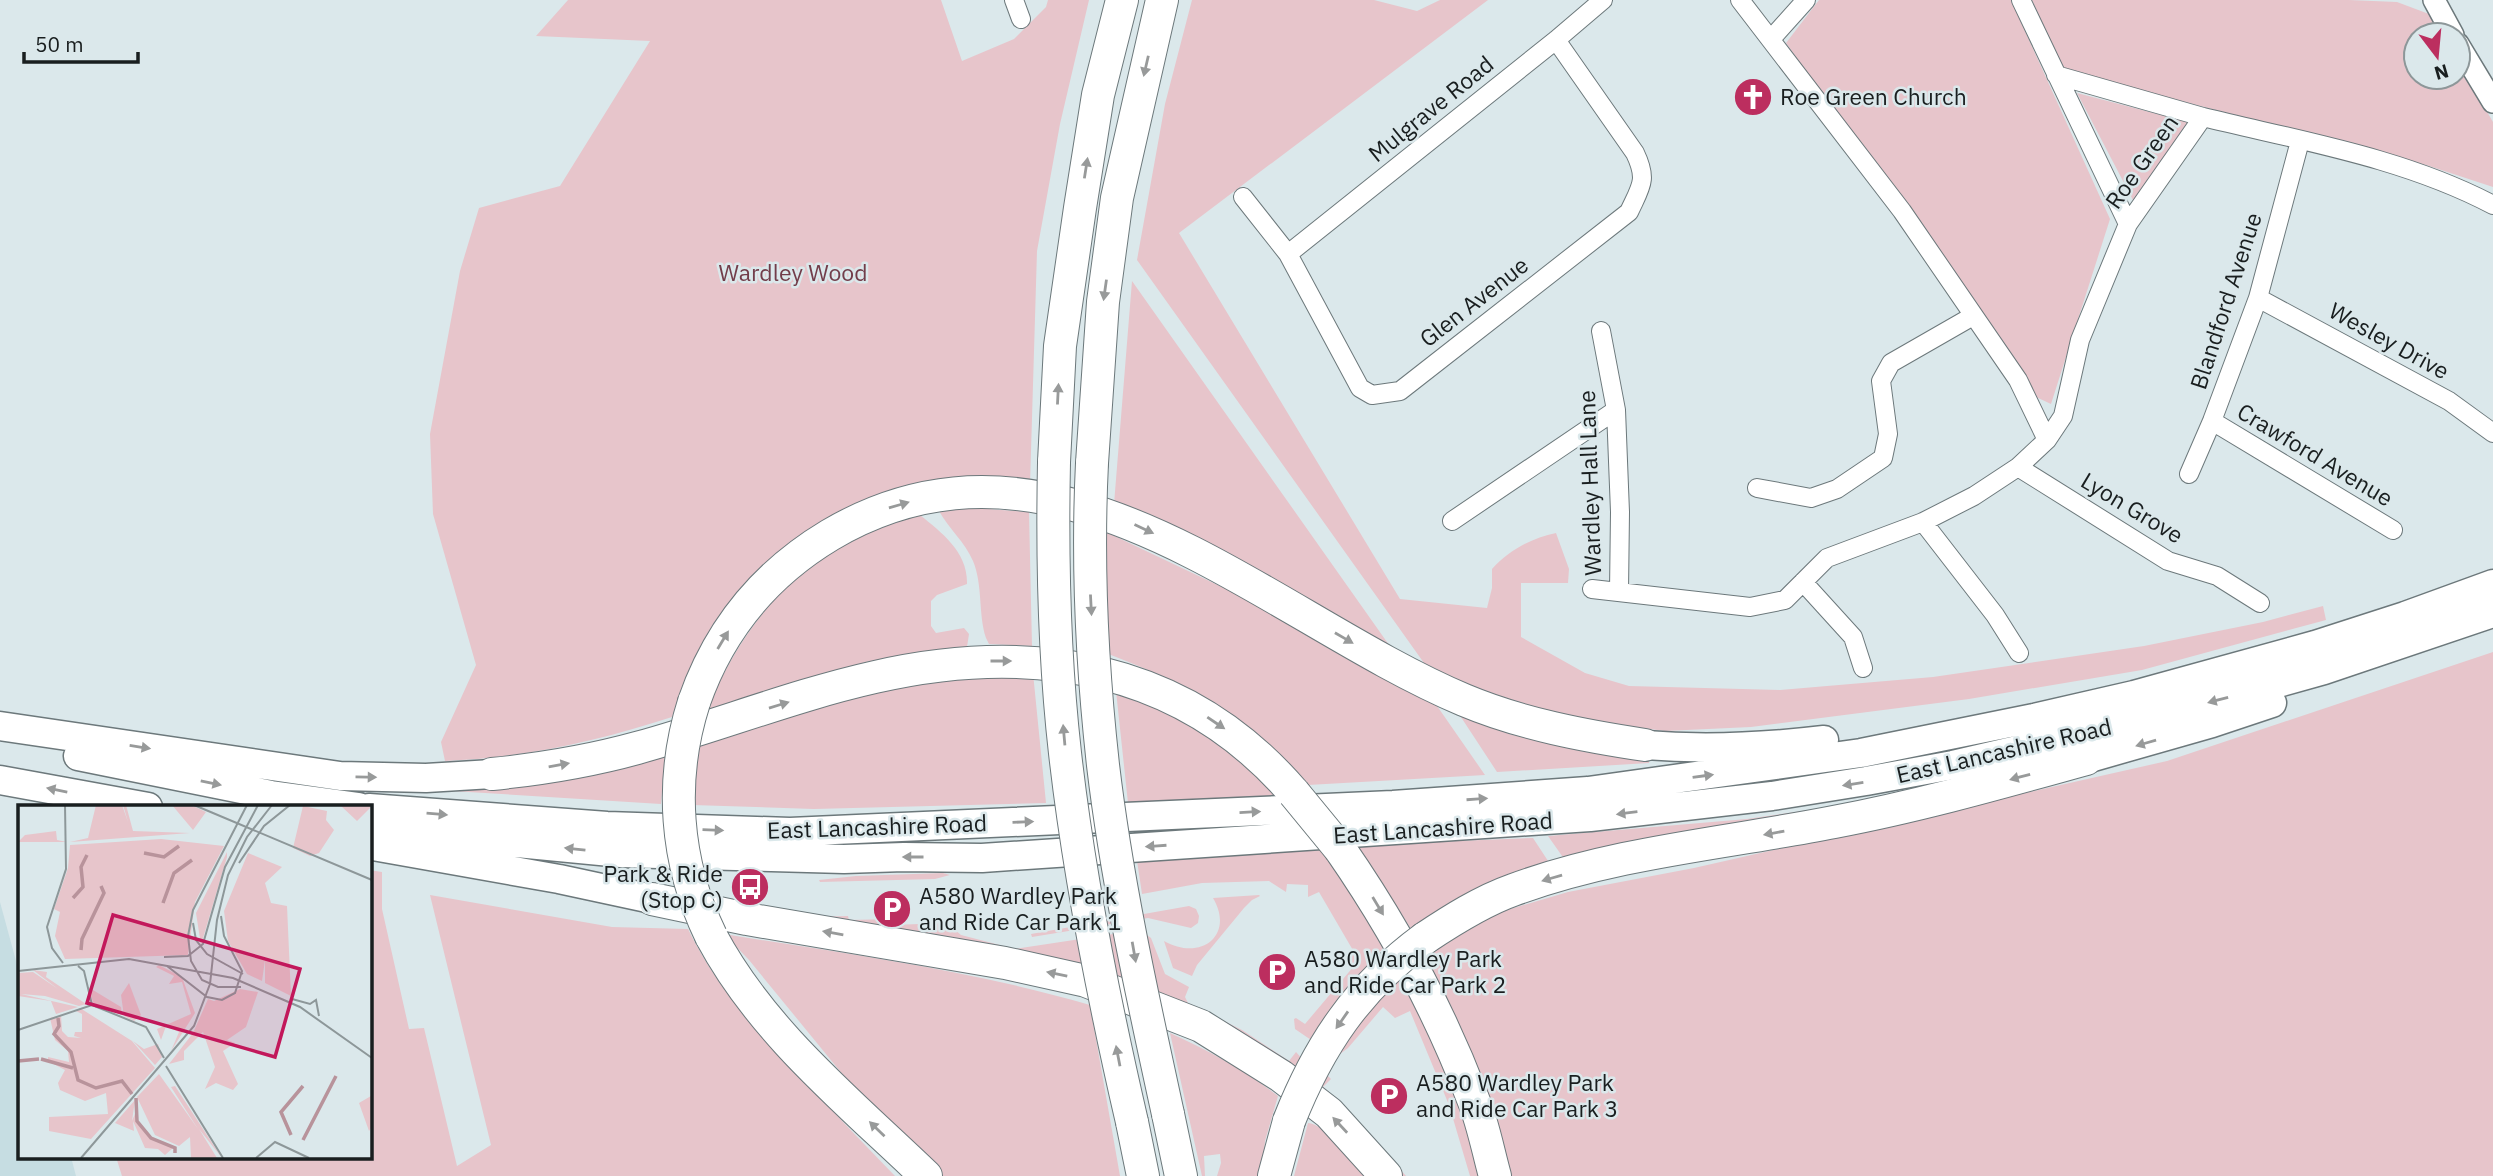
<svg xmlns="http://www.w3.org/2000/svg" width="2493" height="1176" viewBox="0 0 2493 1176" font-family="'IBM Plex Sans',sans-serif">
  <style>
    .built { fill: #c6dde2 }
    .green { fill: #e7c5cb }
    .lines { fill: none; stroke-linecap: round; stroke-linejoin: round }
    .minor-casing { stroke: #6c787b; stroke-width: 20 }
    .tertiary-casing { stroke: #6c787b; stroke-width: 24 }
    .trunk-casing { stroke: #6c787b; stroke-width: 31 }
    .motorway-casing { stroke: #6c787b; stroke-width: 34 }
    .minor { stroke: #fff; stroke-width: 18 }
    .tertiary { stroke: #fff; stroke-width: 21 }
    .trunk { stroke: #fff; stroke-width: 28 }
    .motorway { stroke: #fff; stroke-width: 32 }
    .motorway-bridge-casing { stroke: #6c787b; stroke-width: 34; stroke-linecap: butt }
    .motorway-bridge { stroke: #fff; stroke-width: 32 }
    .oneway { fill: #989a9a }
    .labels { text-anchor: middle; stroke-width: 5; stroke-linejoin: round; paint-order: stroke }
    .poi-label { font-size: 23px; fill: #191e1f; stroke: #dbe8eb; text-anchor: start }
    .street-label { font-size: 23px; fill: #191e1f; stroke: #dbe8eb }
    .park-label { font-size: 23px; fill: #723d4a; stroke: #dbe8eb }
    .inset-river { fill: none; stroke: #b8939b; stroke-width: 3.5 }
    .inset-road { fill: none; stroke: #8d9799; stroke-width: 2 }
    .view { fill: #c2185b; fill-opacity: 0.15; stroke: #c2185b; stroke-width: 3.5 }
    .inset-edge { fill: none; stroke: #191e1f; stroke-width: 3.5 }
  </style>
  <rect width="100%" height="100%" fill="#dbe8eb"/>
  <path class="built" d="M0,902L19,972V1157H71L76,1176H0Z"/>
  <path class="green" d="M568,0H941L962,61L1014,39L1046,7L1048,0H1089L1060,124L1037,251L1030,485L883,498L698,655L685,681L672,717C599,741 522,758 445,761L441,742L476,665L433,514L430,434L460,271L479,208L560,186L650,41L536,36Z
    M1192,0H1374L1417,11L1440,0H1488L1179,233L1400,599L1487,608L1492,588V569C1509,550 1532,538 1556,533L1569,569L1568,583H1521V637L1585,673L1629,686L1780,690L1933,677L2144,646L2263,622L2323,606L2326,620L2142,670L1969,699L1751,727L1665,731L1574,719L1474,688L1424,663L1137,260L1165,104Z
    M1819,0H2011L2110,219L2051,404L2036,397L1786,43Z
    M2032,0H2349L2397,2L2429,14L2442,35H2416V77H2458V62L2493,122V187L2426,165L2063,70Z
    M2077,93L2188,122L2134,202Z
    M1132,281L1394,652L1114,504Z
    M975,508L1029,512L1032,646L989,644L986,638C978,614 983,585 973,561C965,542 949,529 939,511Z
    M920,515C942,533 968,552 967,584L937,595L931,601V626L936,633L964,628L969,634L967,647L915,653L866,662L707,711C736,637 789,566 864,533C882,526 902,521 920,515Z
    M1104,531L1243,597L1435,703L1485,775L1308,785C1243,714 1191,685 1103,652Z
    M2493,652V1176H1511C1490,1100 1458,1027 1426,955L1461,929L1510,909L1568,892L1694,868L2167,761Z
    M1033,673L1046,803L814,809L692,805L699,744L889,686Z
    M1116,691C1157,704 1199,726 1233,754C1248,766 1262,782 1277,796L1128,803Z
    M1457,711L1509,734L1585,752L1649,760V763L1497,772Z
    M665,752L661,804L452,791V787Z
    M1906,796L1567,863L1548,836L1747,819Z
    M1533,838L1552,867L1422,922L1411,929L1356,845Z
    M1318,845L1343,878L1388,945L1372,958L1391,985L1403,973L1448,1071L1482,1176H1470L1449,1105L1410,1011L1395,1018L1383,1007L1348,1048L1336,1057L1295,1029L1294,1019L1296,1018L1305,1024L1354,966L1344,958L1354,952L1319,892L1308,897V885L1287,884L1286,892L1269,881L1202,883L1142,894L1136,854Z
    M369,870L382,872V909L409,1029L424,1028L457,1166L491,1145L430,895L612,927L688,929C717,989 760,1034 806,1082C835,1114 865,1145 895,1176H122L116,1157H369Z
    M943,873L950,875L935,879L820,882L819,880L856,876Z
    M1259,895L1260,896L1252,900L1244,908L1197,965L1192,976L1173,968L1164,941C1201,962 1235,935 1213,898Z
    M1189,906L1196,909L1199,916L1198,923L1191,928L1148,918L1032,937L1031,934Z
    M848,916L849,920L892,919V925L947,923L961,935L1015,949L1140,930L1151,938L1165,974L1189,987L1185,997L1188,1003L1242,1030L1289,1061L1296,1052L1323,1082L1328,1076L1331,1079L1323,1087L1344,1105L1406,1176H1399L1259,1046L812,917Z
    M724,934C846,954 971,970 1090,1005L1120,1176H943L857,1092L749,960Z
    M1170,1033C1210,1051 1244,1070 1278,1096L1265,1141L1262,1176H1217L1221,1163L1220,1154L1204,1156L1205,1176H1202Z
    M1308,1123C1324,1123 1354,1163 1366,1176H1294Z"/>
  <g class="lines">
    <g class="minor-casing">
      <path id="minor" d="M1014,0L1021,19
        M1740,0L1902,211L2018,380L2047,440
        M2021,0L2128,224
        M1771,39L1806,0
        M2056,75L2203,117
        M1243,197L1288,254L1360,388L1372,395L1400,391L1629,212C1641,186 1648,180 1635,153L1556,40
        M1288,254L1556,40L1603,0
        M2258,298L2449,401L2493,433
        M1601,331L1616,410L1620,512L1619,591
        M2212,421L2393,530
        M2018,467L2168,561L2217,576L2260,603
        M2189,474L2212,421L2258,298L2300,141
        M1757,488L1811,498L1837,489L1883,458L1888,434L1881,381L1891,363L1973,316
        M1452,521L1616,410
        M1923,522L1995,615L2019,653
        M1803,582L1853,637L1863,668
        M1592,589L1750,607L1785,600L1827,558L1923,522L1974,496L2018,467L2047,440L2063,416L2080,340L2128,224L2203,117C2301,141 2404,158 2493,205"/>
    </g>
    <g class="tertiary-casing">
      <path id="tertiary" d="M2434,0L2453,35
        M2458,44L2493,102"/>
    </g>
    <g class="trunk-casing">
      <path id="trunk" d="M0,726L340,776L426,778L492,774
        M1645,745C1705,750 1765,747 1824,740
        M78,756L271,795L359,807
        M2086,759L2212,723L2272,703
        M0,780L148,807
        M369,808L607,826L790,832L1393,805L1588,791L1861,753L2034,718L2134,695L2315,645L2405,616L2493,584
        M369,829L621,853L844,859L904,857L982,858L1590,817L1772,796L1866,781L1953,765L2111,728L2232,696L2324,670L2493,613
        M373,846L559,879L652,899"/>
    </g>
    <g class="motorway-casing">
      <path id="motorway" d="M1054,462L1060,346L1080,208L1098,95L1122,0
        M1092,463L1103,302L1117,198L1162,0
        M694,702C719,630 765,574 830,535C1057,401 1265,616 1464,700C1521,724 1585,736 1645,745
        M492,774C541,769 590,761 637,748C717,726 795,695 875,677C1033,641 1184,665 1294,793
        M1340,849C1394,927 1439,1010 1473,1099C1483,1123 1488,1151 1495,1176
        M652,899L747,919L1005,963L1086,981L1201,1026L1281,1076L1329,1113L1386,1176
        M711,936C762,1032 849,1102 926,1176
        M1425,938C1452,920 1482,901 1513,890C1616,852 1728,843 1834,822C1919,806 2003,782 2086,759
        M1168,1114L1181,1176
        M1132,1122L1143,1176
        M1274,1176L1289,1121"/>
    </g>
    <use href="#minor" class="minor"/>
    <use href="#tertiary" class="tertiary"/>
    <use href="#trunk" class="trunk"/>
    <use href="#motorway" class="motorway"/>
    <g class="motorway-bridge-casing">
      <path id="motorway-bridge" d="M1054,462C1052,559 1054,656 1065,753C1079,877 1104,1001 1132,1122
        M1092,463C1087,564 1092,666 1103,765C1117,883 1143,999 1168,1114
        M694,702C669,780 675,862 711,936
        M1294,793L1340,849
        M1289,1121C1319,1045 1358,987 1425,938"/>
    </g>
    <use href="#motorway-bridge" class="motorway-bridge"/>
  </g>
  <defs><path id="oneway-solid" d="M-6-.8H1V-3.2L6.5 0L1 3.2V.8H-6Z" transform="scale(1.75)"/></defs>
  <g class="oneway">
    <use href="#oneway-solid" transform="translate(1146 66) rotate(103)"/>
    <use href="#oneway-solid" transform="translate(1086 168) rotate(-81)"/>
    <use href="#oneway-solid" transform="translate(1105 290) rotate(98)"/>
    <use href="#oneway-solid" transform="translate(1058 394) rotate(-87)"/>
    <use href="#oneway-solid" transform="translate(899 505) rotate(-16)"/>
    <use href="#oneway-solid" transform="translate(1144 529) rotate(25)"/>
    <use href="#oneway-solid" transform="translate(1091 605) rotate(87)"/>
    <use href="#oneway-solid" transform="translate(1344 638) rotate(30)"/>
    <use href="#oneway-solid" transform="translate(723 640) rotate(-59)"/>
    <use href="#oneway-solid" transform="translate(1001 661)"/>
    <use href="#oneway-solid" transform="translate(2218 700) rotate(165)"/>
    <use href="#oneway-solid" transform="translate(779 705) rotate(-17)"/>
    <use href="#oneway-solid" transform="translate(1216 723) rotate(34)"/>
    <use href="#oneway-solid" transform="translate(1064 735) rotate(-95)"/>
    <use href="#oneway-solid" transform="translate(2146 743) rotate(164)"/>
    <use href="#oneway-solid" transform="translate(140 747) rotate(9)"/>
    <use href="#oneway-solid" transform="translate(559 765) rotate(-10)"/>
    <use href="#oneway-solid" transform="translate(1703 776) rotate(-8)"/>
    <use href="#oneway-solid" transform="translate(366 777) rotate(1)"/>
    <use href="#oneway-solid" transform="translate(2020 777) rotate(165)"/>
    <use href="#oneway-solid" transform="translate(211 783) rotate(12)"/>
    <use href="#oneway-solid" transform="translate(1853 784) rotate(171)"/>
    <use href="#oneway-solid" transform="translate(57 790) rotate(-169)"/>
    <use href="#oneway-solid" transform="translate(1477 799) rotate(-4)"/>
    <use href="#oneway-solid" transform="translate(1250 812) rotate(-3)"/>
    <use href="#oneway-solid" transform="translate(1627 813) rotate(173)"/>
    <use href="#oneway-solid" transform="translate(437 814) rotate(5)"/>
    <use href="#oneway-solid" transform="translate(1023 822) rotate(-2)"/>
    <use href="#oneway-solid" transform="translate(713 830) rotate(2)"/>
    <use href="#oneway-solid" transform="translate(1774 833) rotate(170)"/>
    <use href="#oneway-solid" transform="translate(1156 846) rotate(176)"/>
    <use href="#oneway-solid" transform="translate(575 849) rotate(-174)"/>
    <use href="#oneway-solid" transform="translate(913 857) rotate(-180)"/>
    <use href="#oneway-solid" transform="translate(1552 878) rotate(164)"/>
    <use href="#oneway-solid" transform="translate(1378 906) rotate(59)"/>
    <use href="#oneway-solid" transform="translate(833 933) rotate(-170)"/>
    <use href="#oneway-solid" transform="translate(1134 952) rotate(80)"/>
    <use href="#oneway-solid" transform="translate(1057 974) rotate(-168)"/>
    <use href="#oneway-solid" transform="translate(1342 1020) rotate(125)"/>
    <use href="#oneway-solid" transform="translate(1118 1056) rotate(-101)"/>
    <use href="#oneway-solid" transform="translate(1340 1125) rotate(-133)"/>
    <use href="#oneway-solid" transform="translate(877 1129) rotate(-136)"/>
  </g>
  <defs>
    <g id="church-disc" transform="scale(2.0125)"><circle r="9.5" fill="#bc2e5f" stroke="#dbe8eb"/><path d="M-1.2-6h2.4v3.5h3.3v2.4h-3.3V6h-2.4V-.1h-3.3v-2.4h3.3Z" fill="#fff"/></g>
    <g id="bus-disc" transform="scale(2.0125)"><circle r="9.5" fill="#bc2e5f" stroke="#dbe8eb"/><path d="M-5-6H5V4H4V6H2V4H-2V6H-4V4H-5ZM-3.5-4V0h7V-4ZM-3.5 1.2v1.5H-2V1.2ZM2 1.2v1.5H3.5V1.2Z" fill="#fff"/></g>
    <g id="parking-disc" transform="scale(2.0125)"><circle r="9.5" fill="#bc2e5f" stroke="#dbe8eb"/><path d="M-3.5-5.5H1a3.5 3.5 0 0 1 0 7H-1V5.5H-3.5ZM-1-3.4V-.6H.8a1.4 1.4 0 0 0 0-2.8Z" fill="#fff"/></g>
  </defs>
  <g fill-rule="evenodd">
    <use href="#church-disc" x="1753" y="97"/>
    <use href="#bus-disc" x="750" y="887"/>
    <use href="#parking-disc" x="892" y="909"/>
    <use href="#parking-disc" x="1277" y="972"/>
    <use href="#parking-disc" x="1389" y="1096"/>
  </g>
  <g class="labels">
    <g class="poi-label">
      <text x="1780" y="105">Roe Green Church</text>
      <text x="723" y="882" text-anchor="end">Park &amp; Ride<tspan x="723" dy="26">(Stop C)</tspan></text>
      <text x="919" y="904">A580 Wardley Park<tspan x="919" dy="26">and Ride Car Park 1</tspan></text>
      <text x="1304" y="967">A580 Wardley Park<tspan x="1304" dy="26">and Ride Car Park 2</tspan></text>
      <text x="1416" y="1091">A580 Wardley Park<tspan x="1416" dy="26">and Ride Car Park 3</tspan></text>
    </g>
    <g class="street-label">
      <text transform="translate(1431 109) rotate(-39)" y="8">Mulgrave Road</text>
      <text transform="translate(2142 162) rotate(-55)" y="8">Roe Green</text>
      <text transform="translate(2226 301) rotate(-72)" y="8">Blandford Avenue</text>
      <text transform="translate(1474 302) rotate(-38)" y="8">Glen Avenue</text>
      <text transform="translate(2389 341) rotate(29)" y="8">Wesley Drive</text>
      <text transform="translate(2315 455) rotate(31)" y="8">Crawford Avenue</text>
      <text transform="translate(1590 483) rotate(-92)" y="8">Wardley Hall Lane</text>
      <text transform="translate(2132 508) rotate(31)" y="8">Lyon Grove</text>
      <text transform="translate(2004 751) rotate(-13)" y="8">East Lancashire Road</text>
      <text transform="translate(877 827) rotate(-2)" y="8">East Lancashire Road</text>
      <text transform="translate(1443 828) rotate(-4)" y="8">East Lancashire Road</text>
    </g>
    <g class="park-label">
      <text x="793" y="281">Wardley Wood</text>
    </g>
  </g>
  <g transform="translate(18 805)">
    <rect width="354" height="354" fill="#dbe8eb"/>
    <path d="M78,0H104L110,17L105,0H108L115,26L172,28L52,37L70,33ZM154,0H173L188,7L175,25ZM322,0H350L353,2L339,16ZM285,1L309,6L308,15L316,25L301,48L292,51L275,43ZM38,26L39,35L49,37H0L7,30ZM143,34L206,41L177,97L170,150L47,154L37,131L42,107L36,104L50,63L52,40ZM209,47V52L183,140L178,108ZM230,48L264,62L247,78L253,98L269,101L273,191L247,178V155L244,176L229,169L210,136L206,106ZM141,160L164,172L177,208L153,246L161,227L148,221L143,235L139,224L173,209L164,177L151,179L156,171L138,162ZM15,165L29,167L28,172L68,199L61,201L27,191L3,189L60,202L38,209L33,196L0,191V168L15,167L40,184ZM111,178L123,210L116,216L106,211L103,190ZM70,182L103,202L104,210L76,200ZM222,184L240,187L228,222L209,235L217,238L205,246L220,279L215,285L198,278L187,284L197,262L185,227L166,246V255L151,259L175,228L190,194L196,196ZM68,202L126,244L140,239L144,252L137,260L115,236ZM62,203L114,236L137,263L73,334L31,326V312L90,309L88,288L67,296L42,285L40,278L47,265L30,256V252L51,257L50,246L37,235L32,213L43,210L44,226L50,232L63,233L56,231L57,227H64V209L58,206ZM141,269L180,324L153,282L157,281L204,353L181,324L199,353H173L172,332L161,341L137,330L119,292ZM353,291V323L351,326L341,298ZM117,295L114,316L119,304L118,317L132,333L155,343L147,350L140,344L127,343L115,316L116,326L97,318Z" fill="#e7c5cb"/>
    <path class="inset-river" d="M126,48L146,52L161,41M55,93L65,82L63,62L69,50M145,98L156,68L174,55M63,145L64,134L86,88L83,81M40,213L41,221L36,229L53,247L60,275L78,283L104,276L114,289M23,254L55,263M0,256L21,254M118,293L119,316L133,333L157,343V348M273,330L263,307L285,281M285,335L318,271"/>
    <path class="inset-road" d="M176,0L354,75M221,58L246,21L272,0M175,118L178,135L189,149L225,169M146,152L170,151L185,139L207,62L240,0M45,158L34,143L29,122L48,64L47,0M60,161L66,166L74,200M149,161L189,192L204,195L217,188L224,166L206,131L203,111M0,166L111,154L215,173L282,202L354,253M223,182H200L184,175L173,156L170,131L175,105L229,0M274,194L292,199L298,195L301,211M0,225L74,200L128,222L146,253M148,261L205,353M63,353L176,221L192,179L199,115L210,70L229,32L254,0M238,353L257,337L291,353"/>
    <path class="view" d="M95,110L282,164L257,252L69,198Z"/>
    <rect width="354" height="354" class="inset-edge"/>
  </g>
  <g transform="translate(2437 56) rotate(164)"><circle r="33" fill="#dbe8eb" stroke="#8d9799" stroke-width="2"/>
  <path d="M0-5L12 26L0 18L-12 26Z" fill="#bc2e5f"/>
  <text y="-10" font-size="19" font-weight="bold" text-anchor="middle" fill="#191e1f">N</text>
  </g>
  <path d="M24 52v10h114v-10" fill="none" stroke="#191e1f" stroke-width="3.5"/>
  <text x="35" y="52" font-size="21" fill="#191e1f" stroke="#dbe8eb" stroke-width="5" paint-order="stroke">50 m</text>
</svg>
